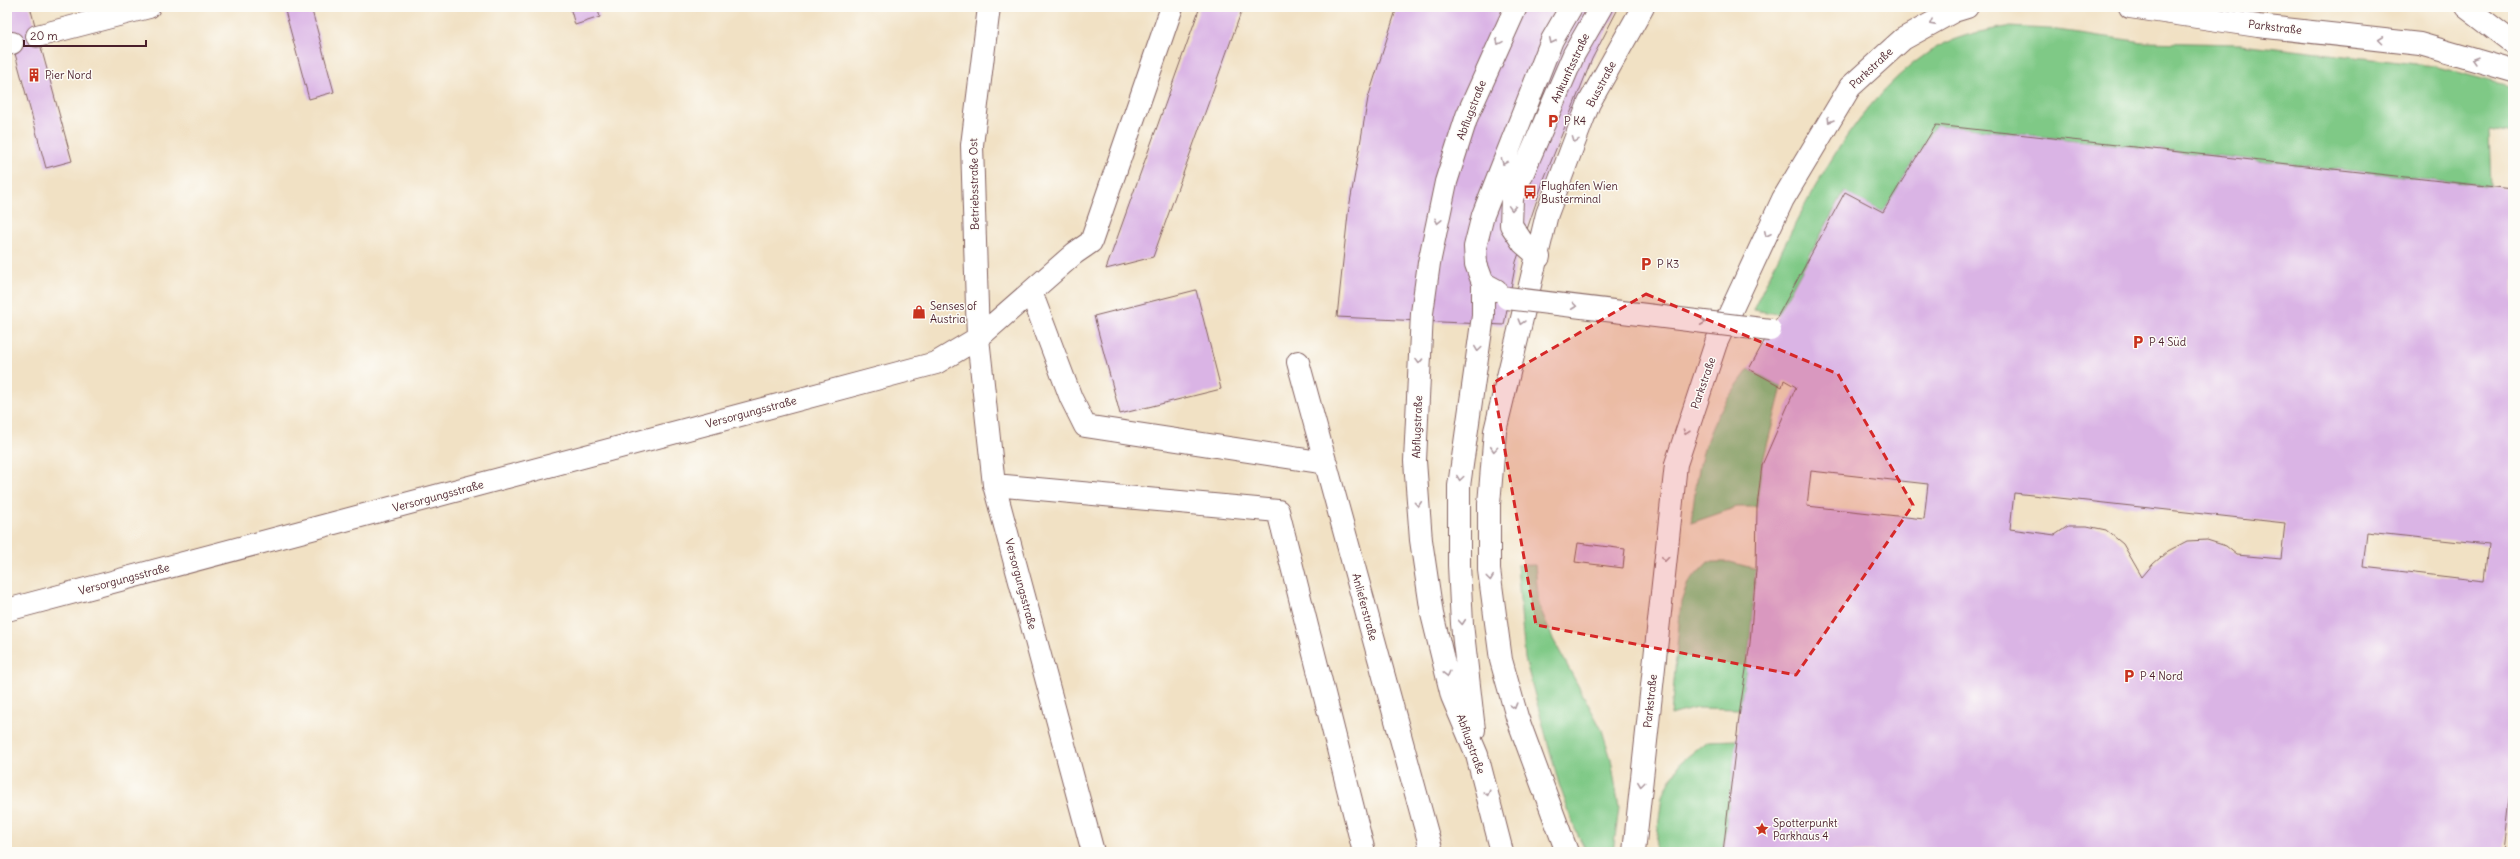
<svg xmlns="http://www.w3.org/2000/svg" width="2520" height="859" viewBox="0 0 2520 859" font-family="Delius,sans-serif">
  <style>
    .green { fill: #7fc986; stroke: #647458 }
    .building { fill: #dab4e5; fill-rule: evenodd }
    .lines { fill: none; stroke-linecap: round; stroke-linejoin: round }
    .minor-casing { stroke: #846361; stroke-width: 24 }
    .path { stroke: #846361; stroke-width: 2.5; stroke-dasharray: 1 3; stroke-linecap: butt }
    .minor { stroke: #fff; stroke-width: 22 }
    .minor-bridge-casing { stroke: #846361; stroke-width: 24; stroke-linecap: butt }
    .minor-bridge { stroke: #fff; stroke-width: 22 }
    .oneway { stroke: #ae9aa0 }
    .marked { fill: #d62828; fill-opacity: 0.2; stroke: #d62828; stroke-width: 3; stroke-dasharray: 8 5; stroke-linejoin: round }
    .labels { text-anchor: middle; stroke-width: 3; stroke-linejoin: round; paint-order: stroke }
    .street-label { font-size: 11px; fill: #4a1f2b; stroke: #fdfcf7 }
    .poi-label { font-size: 11px; fill: #4a1f2b; stroke: #fdfcf7; text-anchor: start }
  </style>
  <rect width="100%" height="100%" fill="#fdfcf7"/>
  <filter id="ink" filterUnits="userSpaceOnUse"><feTurbulence type="fractalNoise" baseFrequency=".025" numOctaves="2"/><feDisplacementMap in="SourceGraphic" scale="8" xChannelSelector="R" yChannelSelector="G"/><feConvolveMatrix kernelMatrix="1 2 1 2 8 2 1 2 1" color-interpolation-filters="sRGB"/></filter>
  <filter id="wash" filterUnits="userSpaceOnUse"><feTurbulence type="fractalNoise" baseFrequency=".012" numOctaves="4" result="noise"/><feDisplacementMap in="SourceGraphic" scale="16" xChannelSelector="R" yChannelSelector="G"/><feGaussianBlur stdDeviation="0.9" result="paint"/><feColorMatrix in="noise" values="0 0 0 0 0 0 0 0 0 0 0 0 0 0 0 0 0 1.4 0 .05"/><feComposite in="paint" operator="in"/></filter>
  <g filter="url(#wash)">
    <rect width="100%" height="100%" fill="#f1e1c4"/>
    <path class="green" d="M2007,27L2050,29L2143,42L2241,44L2434,66L2513,87V134L2489,130L2491,186L1936,125L1883,212L1844,192L1778,314L1753,310C1796,222 1845,108 1929,52C1952,37 1980,31 2007,27Z
      M1749,369L1782,387L1762,465L1757,507H1737L1691,523C1695,492 1698,461 1710,432C1719,409 1734,389 1749,369Z
      M1708,562H1730L1756,569L1750,643L1740,709L1696,708L1671,715L1681,602L1688,583Z
      M1517,565H1535L1539,605L1553,639L1602,730L1611,759L1619,808L1613,852H1587L1575,829L1559,784L1525,659Z
      M1737,740L1723,852H1655L1662,796L1681,762L1707,741Z"/>
    <g id="blocks">
      <path class="building" d="M7,7H30L72,161L46,168L7,24Z
        M284,7H311L334,92L309,99Z
        M570,7H597L600,17L575,25Z
        M1200,7H1243L1153,257L1106,269Z
        M1397,7H1619L1592,59L1544,179L1516,262L1504,325L1337,317L1348,214L1368,98Z
        M1936,125L2513,189V764L2503,852H1723L1740,709L1750,643L1756,569L1757,507L1762,465L1796,387L1784,380L1782,387L1749,369L1845,192L1883,212ZM1811,471L1928,484L1924,519L1807,506ZM2014,493L2285,523L2281,559L2237,555L2226,546L2207,540L2187,541L2168,551L2153,564L2142,577L2123,544L2106,530L2087,526H2068L2055,535L2010,529ZM2367,532L2488,545L2484,581L2363,567Z
        M1196,290L1221,389L1120,414L1094,316Z
        M1578,543L1625,549L1623,568L1575,562Z"/>
    </g>
  </g>
  <g filter="url(#ink)">
    <use href="#blocks" fill-opacity="0" stroke="#846361" stroke-width="1"/>
    <g class="lines">
      <g class="minor-casing">
        <path id="minor" d="M2130,7L2258,26L2420,44L2513,71
          M2466,7L2513,43
          M37,36L149,7
          M7,44L12,43
          M1539,257L1523,243L1511,225L1512,198L1574,54L1601,7
          M1496,290L1483,283L1476,264L1475,247L1483,215L1552,40L1571,7
          M1031,292L1071,398L1085,426L1326,463
          M978,338L1075,253L1091,242L1172,7
          M978,338L972,145L989,7
          M1298,362L1432,852
          M994,485L1278,511L1364,852
          M7,610L936,363L978,338L994,485L1093,852
          M1474,730L1462,624L1459,565V486L1483,316V283
          M1502,852L1477,755L1452,696L1432,614L1421,540L1415,461L1422,313L1429,263L1446,182L1467,116L1516,7
          M1567,852L1517,717L1501,660L1489,570V504L1495,431L1547,214L1589,103L1643,7
          M1634,852L1676,464L1716,343L1783,199L1850,87L1903,39L1954,11L1967,7"/>
      </g>
      <path class="path" d="M1774,7L1777,9"/>
      <use href="#minor" class="minor"/>
      <g class="minor-bridge-casing">
        <path id="minor-bridge" d="M1507,298L1770,330"/>
      </g>
      <use href="#minor-bridge" class="minor-bridge"/>
    </g>
    <defs><path id="oneway-chevron" d="M-2-3.5L2.5 0L-2 3.5" fill="none" stroke-width="1.6" stroke-linecap="round" stroke-linejoin="round"/></defs>
    <g class="oneway">
      <use href="#oneway-chevron" transform="translate(1932 23) rotate(152)"/>
      <use href="#oneway-chevron" transform="translate(2381 40) rotate(-173)"/>
      <use href="#oneway-chevron" transform="translate(1552 41) rotate(115)"/>
      <use href="#oneway-chevron" transform="translate(1499 42) rotate(114)"/>
      <use href="#oneway-chevron" transform="translate(2475 60) rotate(-164)"/>
      <use href="#oneway-chevron" transform="translate(1830 120) rotate(121)"/>
      <use href="#oneway-chevron" transform="translate(1575 140) rotate(111)"/>
      <use href="#oneway-chevron" transform="translate(1504 162) rotate(112)"/>
      <use href="#oneway-chevron" transform="translate(1512 208) rotate(92)"/>
      <use href="#oneway-chevron" transform="translate(1438 221) rotate(102)"/>
      <use href="#oneway-chevron" transform="translate(1767 234) rotate(115)"/>
      <use href="#oneway-chevron" transform="translate(1574 306) rotate(7)"/>
      <use href="#oneway-chevron" transform="translate(1521 322) rotate(106)"/>
      <use href="#oneway-chevron" transform="translate(1703 322) rotate(7)"/>
      <use href="#oneway-chevron" transform="translate(1478 349) rotate(98)"/>
      <use href="#oneway-chevron" transform="translate(1419 361) rotate(92)"/>
      <use href="#oneway-chevron" transform="translate(1686 432) rotate(109)"/>
      <use href="#oneway-chevron" transform="translate(1494 449) rotate(95)"/>
      <use href="#oneway-chevron" transform="translate(1460 478) rotate(98)"/>
      <use href="#oneway-chevron" transform="translate(1418 504) rotate(86)"/>
      <use href="#oneway-chevron" transform="translate(1665 559) rotate(96)"/>
      <use href="#oneway-chevron" transform="translate(1490 578) rotate(83)"/>
      <use href="#oneway-chevron" transform="translate(1462 622) rotate(85)"/>
      <use href="#oneway-chevron" transform="translate(1447 674) rotate(76)"/>
      <use href="#oneway-chevron" transform="translate(1514 706) rotate(74)"/>
      <use href="#oneway-chevron" transform="translate(1641 784) rotate(97)"/>
      <use href="#oneway-chevron" transform="translate(1487 793) rotate(75)"/>
    </g>
  </g>
  <path class="marked" d="M1646,294L1838,374L1913,505L1796,675L1536,625L1493,383Z"/>
  <defs>
    <g id="building-bare" transform="scale(1.08)"><path d="M-4-6H4V6H1V3H-1V6H-4ZM-2.5-4.3h1.7v1.8h-1.7ZM.8-4.3h1.7v1.8H.8ZM-2.5-1h1.7V.8h-1.7ZM.8-1h1.7V.8H.8Z" fill="#c8321e" stroke="#fdfcf7" stroke-width="2.5" paint-order="stroke"/></g>
    <g id="parking-bare" transform="scale(1.08)"><path d="M-3.5-5.5H1a3.5 3.5 0 0 1 0 7H-1V5.5H-3.5ZM-1-3.4V-.6H.8a1.4 1.4 0 0 0 0-2.8Z" fill="#c8321e" stroke="#fdfcf7" stroke-width="2.5" paint-order="stroke"/></g>
    <g id="bus-bare" transform="scale(1.08)"><path d="M-5-6H5V4H4V6H2V4H-2V6H-4V4H-5ZM-3.5-4V0h7V-4ZM-3.5 1.2v1.5H-2V1.2ZM2 1.2v1.5H3.5V1.2Z" fill="#c8321e" stroke="#fdfcf7" stroke-width="2.5" paint-order="stroke"/></g>
    <g id="shop-bare" transform="scale(1.08)"><path d="M-5-2.5h2.3a2.7 3.5 0 0 1 5.4 0H5L5.5 6h-11ZM-1.5-2.5h3a1.5 2.3 0 0 0-3 0Z" fill="#c8321e" stroke="#fdfcf7" stroke-width="2.5" paint-order="stroke"/></g>
    <g id="sight-bare" transform="scale(1.08)"><path d="M0-6L1.8-2.2L6-1.7L2.9 1.2L3.7 5.4L0 3.3L-3.7 5.4L-2.9 1.2L-6-1.7L-1.8-2.2Z" fill="#c8321e" stroke="#fdfcf7" stroke-width="2.5" paint-order="stroke"/></g>
  </defs>
  <g fill-rule="evenodd">
    <use href="#building-bare" x="34" y="75"/>
    <use href="#parking-bare" x="1553" y="121"/>
    <use href="#bus-bare" x="1530" y="192"/>
    <use href="#parking-bare" x="1646" y="264"/>
    <use href="#shop-bare" x="919" y="312"/>
    <use href="#parking-bare" x="2138" y="342"/>
    <use href="#parking-bare" x="2129" y="676"/>
    <use href="#sight-bare" x="1762" y="829"/>
  </g>
  <g class="labels">
    <g class="street-label">
      <text transform="translate(2275 27) rotate(7)" y="4">Parkstraße</text>
      <text transform="translate(1570 68) rotate(-65)" y="4">Ankunftsstraße</text>
      <text transform="translate(1871 68) rotate(-43)" y="4">Parkstraße</text>
      <text transform="translate(1601 84) rotate(-62)" y="4">Busstraße</text>
      <text transform="translate(1471 110) rotate(-69)" y="4">Abflugstraße</text>
      <text transform="translate(974 184) rotate(-91)" y="4">Betriebsstraße Ost</text>
      <text transform="translate(1703 383) rotate(-71)" y="4">Parkstraße</text>
      <text transform="translate(751 412) rotate(-15)" y="4">Versorgungsstraße</text>
      <text transform="translate(1417 427) rotate(-88)" y="4">Abflugstraße</text>
      <text transform="translate(438 496) rotate(-15)" y="4">Versorgungsstraße</text>
      <text transform="translate(124 579) rotate(-15)" y="4">Versorgungsstraße</text>
      <text transform="translate(1021 584) rotate(75)" y="4">Versorgungsstraße</text>
      <text transform="translate(1365 607) rotate(75)" y="4">Anlieferstraße</text>
      <text transform="translate(1650 701) rotate(-84)" y="4">Parkstraße</text>
      <text transform="translate(1471 744) rotate(70)" y="4">Abflugstraße</text>
    </g>
    <g class="poi-label">
      <text x="45" y="79">Pier Nord</text>
      <text x="1564" y="125">P K4</text>
      <text x="1541" y="190">Flughafen Wien<tspan x="1541" dy="13">Busterminal</tspan></text>
      <text x="1657" y="268">P K3</text>
      <text x="930" y="310">Senses of<tspan x="930" dy="13">Austria</tspan></text>
      <text x="2149" y="346">P 4 Süd</text>
      <text x="2140" y="680">P 4 Nord</text>
      <text x="1773" y="827">Spotterpunkt<tspan x="1773" dy="13">Parkhaus 4</tspan></text>
    </g>
  </g>
  <rect width="2520" height="859" fill="none" stroke="#fdfcf7" stroke-width="24"/>
  <path d="M24 40v6h122v-6" fill="none" stroke="#4a1f2b" stroke-width="2"/>
  <text x="30" y="40" font-size="12" fill="#4a1f2b" stroke="#fdfcf7" stroke-width="3" paint-order="stroke">20 m</text>
</svg>
